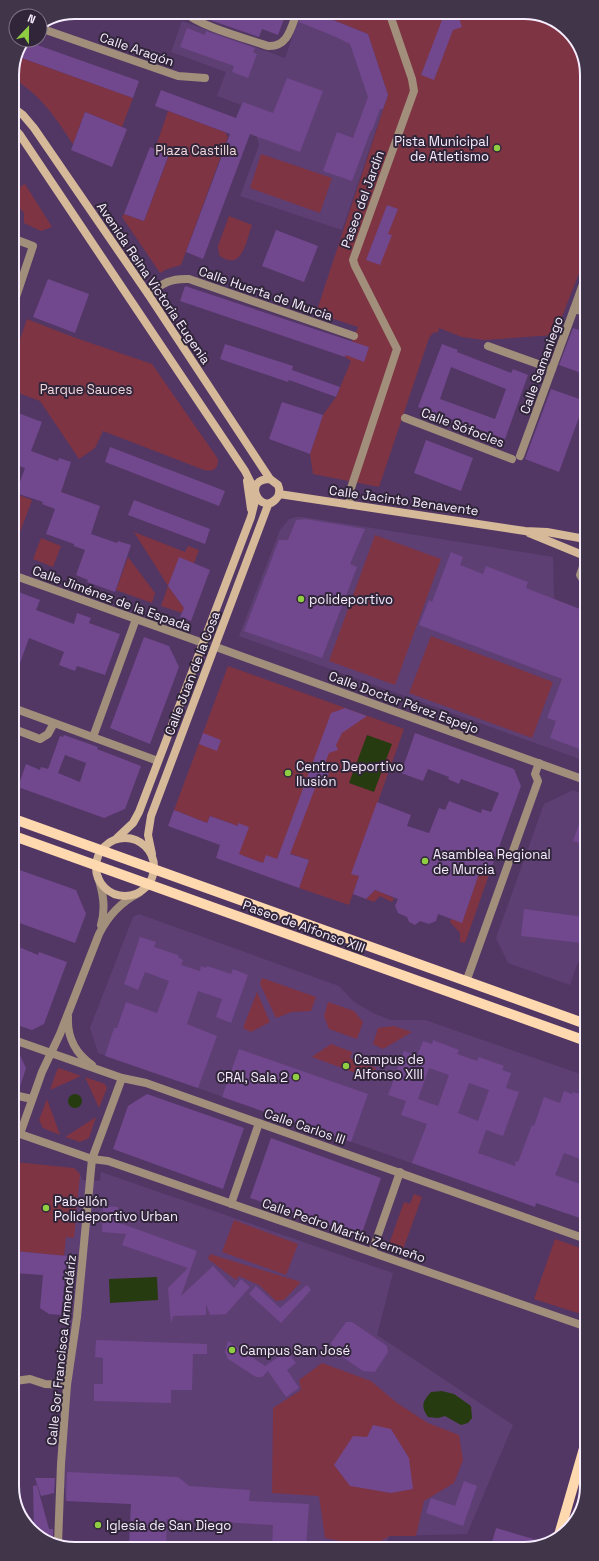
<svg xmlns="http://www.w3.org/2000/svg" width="599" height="1561" viewBox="0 0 599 1561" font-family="'Space Grotesk',sans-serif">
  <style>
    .built { fill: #5e3f74 }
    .green { fill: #7e3443 }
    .water { fill: #273b10 }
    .building { fill: #71478d; fill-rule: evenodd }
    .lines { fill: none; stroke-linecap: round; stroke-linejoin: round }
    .pedestrian { stroke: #a18f7b; stroke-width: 8 }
    .minor { stroke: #a18f7b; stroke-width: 8 }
    .tertiary { stroke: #a18f7b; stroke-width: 8 }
    .secondary { stroke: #d5b998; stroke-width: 8 }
    .primary { stroke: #fed8ae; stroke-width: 10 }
    .poi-dot { fill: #8fcd42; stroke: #31253a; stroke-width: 1.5 }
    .labels { text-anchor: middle; stroke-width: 4; stroke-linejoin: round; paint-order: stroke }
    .street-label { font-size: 13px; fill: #f6edfe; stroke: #31253a }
    .poi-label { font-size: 13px; fill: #f6edfe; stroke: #31253a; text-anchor: start }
    .park-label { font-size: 13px; fill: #f1d7da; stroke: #31253a }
    .rim { fill: none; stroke: #f6edfe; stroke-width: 2 }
  </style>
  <rect width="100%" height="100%" fill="#523764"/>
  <path class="built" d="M301,12H313L368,34L388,95L342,230L240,196L259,145L255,130L237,115L241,105L217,96L226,72L171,52L182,21L285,58Z
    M296,517H303L553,557L554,599L585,611V761L239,636L280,530L289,519Z
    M573,790L585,795L586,965L578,962L570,985L508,963L496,938L544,804Z
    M139,914L339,986L354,1002L375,1014L391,1020H425L586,1076V1220L536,1203L494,1192L98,1053L90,1028L133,917Z
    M74,1168L80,1174L82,1180L100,1181L101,1172L104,1173L393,1273L377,1335L513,1425L467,1534L390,1536L382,1547L129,1548L131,1504L66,1501L61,1464L70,1365L62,1364L67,1332L61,1315L67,1257L15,1251L16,1223H15V1193L19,1194Z"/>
  <path class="green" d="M313,12H528L562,25L584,55V260L555,335L484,340L462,337L439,328L438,332L433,333L429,338L379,487L313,474L310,454L323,415L336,397L351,361L345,357C349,347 354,338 358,327L316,313L388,95L368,34Z
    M19,57L133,98L122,127L85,112L73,144C53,114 43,98 12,77V71Z
    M168,111L225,132L228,137L181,265L167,269L160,273L122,217L124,214L144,221L169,155L155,149Z
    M261,154L332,178L320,213L250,188Z
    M25,184L52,227L41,231L24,223V213L14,202L21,186Z
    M229,216L252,225C246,241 242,273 219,255L218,246Z
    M27,319L73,337L152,364L218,459C218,469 214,472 204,470L103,431L95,448L79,459L40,401L13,391V360Z
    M13,493L32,500L13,551Z
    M134,532L185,552L188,546L199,550L194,563L179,558L168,586L184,608L182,613L161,606L168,586Z
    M375,535L441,559L395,685L329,661Z
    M41,538L61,546L53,567L33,559Z
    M128,557L155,593L152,603L116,590Z
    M431,636L553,682L532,738L409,693Z
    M228,666L404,729L352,874L359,876L349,905L299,888L309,860L280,850L277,859L263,863L236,853L238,824V826L210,816L207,823L174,810Z
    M482,865L491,869L465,943L460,942V933L450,922L451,919L462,922Z
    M375,890L394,898L392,902L380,896L374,902L366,899Z
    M262,978L316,997L311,1011L292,1012L276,1018L260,984Z
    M257,992L270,1022L251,1032L243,1028Z
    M328,1002L354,1011L363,1022L357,1039L329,1029L324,1016Z
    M394,1026L412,1032L383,1049L373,1044L378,1028Z
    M331,1044L352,1052L350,1058L376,1068L372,1079L312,1057Z
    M59,1068L81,1076L50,1090L57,1070Z
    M85,1077L105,1084L107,1088L99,1108Z
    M47,1099L60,1135L43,1128L39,1120Z
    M96,1117L89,1138L80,1142L65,1137Z
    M15,1162L74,1168L80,1174L74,1238L66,1237L64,1256L15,1251Z
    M414,1194L422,1197L402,1252L388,1247L404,1202L410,1204Z
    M234,1220L298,1244L286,1275L222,1252Z
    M555,1239L586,1250L587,1316L534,1299Z
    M210,1254L301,1282L284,1300L276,1301L259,1285L239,1276L236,1280L208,1259Z
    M322,1363L371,1381L397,1403L428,1423L459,1435L463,1460L454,1483L424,1501L416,1536H390L370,1547L325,1538L319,1496L272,1493L273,1408L301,1390L299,1380Z"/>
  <path class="water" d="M367,735L392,744L374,792L349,783Z
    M68 1101a7 7 0 1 1 14 0a7 7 0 1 1-14 0Z
    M157,1277L158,1300L110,1303L109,1279Z
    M442,1391L454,1394L471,1406L472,1418L468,1423L461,1425L445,1416L438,1418L428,1417C420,1406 423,1401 431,1392Z"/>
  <path class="building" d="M213,12H247L262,18L264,12H291L289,17L285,16L278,35L262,29L259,37L210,20Z
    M302,12H313L368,34L388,95L383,109H380L372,131L371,130L352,181L323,171L337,132L353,138L368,97L350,44L336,37L299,22Z
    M445,12H457L462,27L453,30L434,80L421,75Z
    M187,28L205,35L206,31L255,48L253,52L257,54L248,78L232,72L234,66L180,47Z
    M26,41L139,81L133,98L19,57Z
    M287,78L323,91L300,152L250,134L203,259L186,252L230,134L155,106L161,90L236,118L243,102L273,113Z
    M85,112L127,129L112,167L71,150Z
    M150,147L169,154L144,221L124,214Z
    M387,205L398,209L388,234L392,235L380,265L366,260Z
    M276,230L318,246L304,282L262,266Z
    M48,279L89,294L75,333L33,317Z
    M185,286L369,347L364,362L346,355L345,357L180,301Z
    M573,328L584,332V374L559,365Z
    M225,344L293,366L292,370L340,387L336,397L289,380L288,382L220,359Z
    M442,344L458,350L457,352L511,373L513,369L528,375L505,439L418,407ZM451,367L506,389L495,419L440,399Z
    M551,389L585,401L559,472L525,459Z
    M282,402L323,415L310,454L269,439Z
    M13,411L42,422L31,451L58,461L59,458L71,462L61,492L100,506L91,534L117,543L118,541L131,545L115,592L87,582L88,580L76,575L85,550L74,546V544L46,534L55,509L42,504L43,502L16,493L25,468L13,464Z
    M426,440L473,458L461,491L414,473Z
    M110,447L225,491L219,506L105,462Z
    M134,500L210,529L205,544L128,515Z
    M306,519L365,529L350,564L357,567L322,658L244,631L279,540H288L296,520Z
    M451,552L463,557L460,565L483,574L486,566L528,582L526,588L585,611V751L550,738L556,721L547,718L562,679L419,625L429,600L432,602Z
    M179,557L210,570L191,621L180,617L184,608L168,586Z
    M13,590L40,600L36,610L74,624L77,613L91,618L89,623L120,634L105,675L77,666L75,671L59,665L64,652L29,638L15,677H13Z
    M144,637L169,646L179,667L150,744L110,728Z
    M345,708L367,716L342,733L336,745L338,750L329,753L325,763L329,775L317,783L290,854L309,860L299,888L216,858L220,845L168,826L174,810L207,823L210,816L238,826V823L249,827L239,854L263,863L266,855L277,859L331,713Z
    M203,733L221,740L217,751L199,744Z
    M415,733L514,769L521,786L491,869L482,865L462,923L438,914L436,921L429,924L420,921L415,925L409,922L407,917L398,913L395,906L398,899L375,890L366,899L353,894L359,876L351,874L377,802L411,815L407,826L429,833L439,808L445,810L449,801L481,813L482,809L491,812L499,793L461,779L459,784L448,779L449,777L428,769L423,781L401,773Z
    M64,735L98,747L97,749L141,766L125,809L104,818L18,787L26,764L40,770L41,767L48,769L60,736L63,737ZM65,755L86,763L80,782L58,773Z
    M584,810H585L586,845L573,841Z
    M14,868L76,890L86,914L75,943L14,921Z
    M524,909L584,917L581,943L521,936Z
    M140,937L156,942L154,947L178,955V957L183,960L181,965L200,971L201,966L206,968L207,966L231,974L233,969L248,975L231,1023L216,1017L222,999L198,991L187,1024L217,1036L198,1088L105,1056L114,1028H117L126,1002L157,1013L169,981L145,972L138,990L124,984Z
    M14,945L38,955L39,952L67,962L44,1024L32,1030L14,1024Z
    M433,1040L459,1050L457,1054L477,1061L479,1057L504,1066L502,1070L511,1073L506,1088L519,1092L503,1136L486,1130L478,1153L515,1166L516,1161L518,1162L532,1125L534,1126L544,1097L560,1103L564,1091L572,1094L573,1092L583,1095L582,1098L586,1099V1161L564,1153L555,1175L586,1186V1220L536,1203L535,1207L412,1163L427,1124L401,1115L406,1101L388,1095L404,1051L417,1056L423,1041L432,1044ZM429,1068L449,1075L438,1106L418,1099ZM469,1083L489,1090L478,1121L458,1113Z
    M14,1046L16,1047L26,1068L19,1090H14Z
    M239,1049L368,1094L351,1142L222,1097Z
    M147,1094L244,1128L223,1189L113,1149L128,1106Z
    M271,1138L381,1178L361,1236L250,1198Z
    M103,1206L118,1207L117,1222L197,1251L181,1296L213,1266L234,1288L241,1279L250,1287L226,1314L210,1315L206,1304V1315L173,1316L171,1324L168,1288L188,1268L122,1245L126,1234L102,1232Z
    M15,1251L67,1256L61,1315L49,1314L40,1308L43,1275L15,1273Z
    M307,1285L311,1290L281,1323L249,1294L256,1286L280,1308Z
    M346,1322H352L387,1346L388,1352L375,1372L363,1371L334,1351L331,1343Z
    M96,1340L207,1344V1354H193L192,1390H171V1403L94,1401V1384H103V1358L95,1357Z
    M228,1341L265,1366L287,1351L296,1363L287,1370L299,1388L286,1397L268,1371L262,1377H256L228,1359L225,1352Z
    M373,1425L391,1429L409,1458L413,1489L391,1493L350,1486L334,1465L353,1436L367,1437Z
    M67,1472L178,1477L189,1486L250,1490L249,1501L309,1504L306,1547L272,1548L273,1525L167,1519L166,1548H129L131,1504L66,1501Z
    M35,1478H55L54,1493L41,1496Z
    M464,1481L477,1486L463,1526L426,1513L431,1498L455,1506Z
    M37,1485L49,1529H53V1542L37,1536L33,1531H34L33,1486Z
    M496,1528L547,1543L544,1546H491Z"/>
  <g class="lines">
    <path class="pedestrian" d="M574,309L584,281
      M488,346L552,369L520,456
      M405,418L512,459
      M349,505L351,488L397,349L355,266L353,260L414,91L412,79L389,12
      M466,982L538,781L535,774L539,763
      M92,1159L108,1161L587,1327
      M231,1204L259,1123
      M372,1252L400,1172"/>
    <path class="minor" d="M185,12C198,26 248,39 268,46C288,47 291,28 297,12
      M40,28L178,76L205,78
      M12,238L33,246L13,306
      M148,294C163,283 171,278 189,279L354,336
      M552,369L574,309L584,312
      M585,561L580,575L585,583
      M13,575L203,643
      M216,647L585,780
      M14,717L16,709L158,761
      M14,729L40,739L48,734L54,723
      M93,737L136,619
      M14,1040L51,1053
      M122,1078L146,1083L586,1239
      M14,1095L32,1099
      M15,1381L30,1379L45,1384L67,1385"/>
    <path class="tertiary" d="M98,877C103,893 106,908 101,925
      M68,1017C67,1037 76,1054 92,1065
      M51,1053L122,1078L92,1159L77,1317L67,1385L61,1464L58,1544
      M92,1159L20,1134L42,1072L60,1034L99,934C108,916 121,902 139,893"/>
    <path class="secondary" d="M12,107L23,115L34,128L148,294L270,479L278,485C280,490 280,495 276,499C261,516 241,479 270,479
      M12,126L20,135L245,471L255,491
      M247,481L251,509
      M279,494L525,531L547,532L585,539
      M529,533L585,556
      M96 867a29 29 0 1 1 58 0a29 29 0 1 1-58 0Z
      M117,838L133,823L139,812L251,517L256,497
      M152,854L148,835L151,816L268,505L270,503"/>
    <path class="primary" d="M14,819L586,1024
      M14,836L586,1041
      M559,1535L587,1438"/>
  </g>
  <g class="poi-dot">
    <circle cx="497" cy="148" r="4"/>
    <circle cx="301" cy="599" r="4"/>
    <circle cx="288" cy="773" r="4"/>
    <circle cx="425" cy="861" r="4"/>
    <circle cx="346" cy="1066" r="4"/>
    <circle cx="296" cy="1077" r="4"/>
    <circle cx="46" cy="1208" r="4"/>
    <circle cx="232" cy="1350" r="4"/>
    <circle cx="98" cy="1525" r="4"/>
  </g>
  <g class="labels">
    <g class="street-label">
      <text transform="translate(137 49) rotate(19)" y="5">Calle Aragón</text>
      <text transform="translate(362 199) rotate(-70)" y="5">Paseo del Jardín</text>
      <text transform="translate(154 283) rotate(56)" y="5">Avenida Reina Victoria Eugenia</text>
      <text transform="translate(266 293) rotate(19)" y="5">Calle Huerta de Murcia</text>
      <text transform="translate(541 365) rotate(-70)" y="5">Calle Samaniego</text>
      <text transform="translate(463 427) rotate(21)" y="5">Calle Sófocles</text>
      <text transform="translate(404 500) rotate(8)" y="5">Calle Jacinto Benavente</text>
      <text transform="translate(112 598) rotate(20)" y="5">Calle Jiménez de la Espada</text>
      <text transform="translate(192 673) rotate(-69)" y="5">Calle Juan de la Cosa</text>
      <text transform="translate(404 702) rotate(20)" y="5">Calle Doctor Pérez Espejo</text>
      <text transform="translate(304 926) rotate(20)" y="5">Paseo de Alfonso XIII</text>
      <text transform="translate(305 1126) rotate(19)" y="5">Calle Carlos III</text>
      <text transform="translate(344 1230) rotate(19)" y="5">Calle Pedro Martín Zermeño</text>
      <text transform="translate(61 1350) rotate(-84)" y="5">Calle Sor Francisca Armendáriz</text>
    </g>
    <g class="poi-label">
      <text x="489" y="146" text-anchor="end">Pista Municipal<tspan x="489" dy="15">de Atletismo</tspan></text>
      <text x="309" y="604">polideportivo</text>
      <text x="296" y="771">Centro Deportivo<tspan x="296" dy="15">Ilusión</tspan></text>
      <text x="433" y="859">Asamblea Regional<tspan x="433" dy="15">de Murcia</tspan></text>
      <text x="354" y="1064">Campus de<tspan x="354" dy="15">Alfonso XIII</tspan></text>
      <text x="288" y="1082" text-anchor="end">CRAI, Sala 2</text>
      <text x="54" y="1206">Pabellón<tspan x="54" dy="15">Polideportivo Urban</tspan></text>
      <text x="240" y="1355">Campus San José</text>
      <text x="106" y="1530">Iglesia de San Diego</text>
    </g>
    <g class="park-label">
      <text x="196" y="155">Plaza Castilla</text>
      <text x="86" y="394">Parque Sauces</text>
    </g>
  </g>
  <path d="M0 0H599V1561H0ZM75 19H524A56 56 0 0 1 580 75V1486A56 56 0 0 1 524 1542H75A56 56 0 0 1 19 1486V75A56 56 0 0 1 75 19Z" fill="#41354a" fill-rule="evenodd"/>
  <path class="rim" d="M75 19H524A56 56 0 0 1 580 75V1486A56 56 0 0 1 524 1542H75A56 56 0 0 1 19 1486V75A56 56 0 0 1 75 19Z"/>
  <g transform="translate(28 28) rotate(22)"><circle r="19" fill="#31253a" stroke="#807588"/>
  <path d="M0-3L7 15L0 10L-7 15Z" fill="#8fcd42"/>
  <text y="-6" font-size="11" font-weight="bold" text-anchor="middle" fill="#f6edfe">N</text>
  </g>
</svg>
